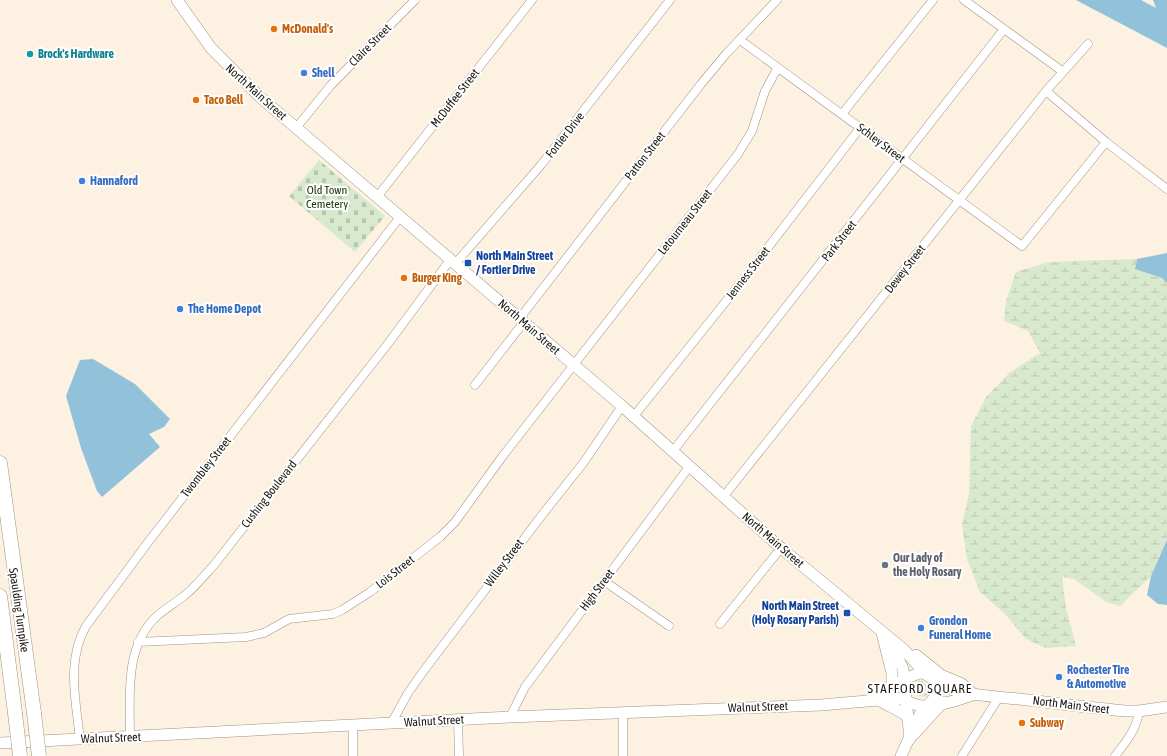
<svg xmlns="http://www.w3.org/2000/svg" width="1167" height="756" viewBox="0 0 1167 756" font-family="'Asap Condensed',sans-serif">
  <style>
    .grass { fill: url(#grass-dots) }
    .wetland { fill: url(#wetland-marsh) }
    .cemetery { fill: url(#cemetery-stones) }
    .water { fill: #92c1da }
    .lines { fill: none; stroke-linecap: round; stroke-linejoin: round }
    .minor-casing { stroke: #9e9484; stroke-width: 9 }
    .secondary-casing { stroke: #9e9484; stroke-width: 12 }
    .motorway-casing { stroke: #9e9484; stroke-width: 15 }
    .minor { stroke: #fff; stroke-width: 8 }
    .secondary { stroke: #fff; stroke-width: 11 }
    .motorway { stroke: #fff; stroke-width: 14 }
    .motorway-bridge-casing { stroke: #9e9484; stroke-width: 15; stroke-linecap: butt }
    .motorway-bridge { stroke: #fff; stroke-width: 14 }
    .food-dot { fill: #e8710a; stroke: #fff; stroke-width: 1.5 }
    .culture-dot { fill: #0f9aa8; stroke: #fff; stroke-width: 1.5 }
    .shop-dot { fill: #3f7fe0; stroke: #fff; stroke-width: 1.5 }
    .transit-dot { fill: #1a4fb4; stroke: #fff; stroke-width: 1.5 }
    .worship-dot { fill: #6b7280; stroke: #fff; stroke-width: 1.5 }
    .labels { text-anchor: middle; stroke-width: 4; stroke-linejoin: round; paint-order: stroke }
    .food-label { font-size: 12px; font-weight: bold; fill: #c56008; stroke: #fff; text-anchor: start }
    .street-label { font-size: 12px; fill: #1d1a14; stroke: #fff }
    .culture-label { font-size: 12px; font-weight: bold; fill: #0d838f; stroke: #fff; text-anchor: start }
    .shop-label { font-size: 12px; font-weight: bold; fill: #366cbe; stroke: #fff; text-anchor: start }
    .park-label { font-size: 12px; fill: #203508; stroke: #fff }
    .transit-label { font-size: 12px; font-weight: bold; fill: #164399; stroke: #fff; text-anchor: start }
    .worship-label { font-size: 12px; font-weight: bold; fill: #5b616d; stroke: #fff; text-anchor: start }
    .neighbourhood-label { font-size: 13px; letter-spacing: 1px; fill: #1d1a14; stroke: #fff }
  </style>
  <defs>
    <pattern id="grass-dots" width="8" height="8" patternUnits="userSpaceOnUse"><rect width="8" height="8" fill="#d9e9cd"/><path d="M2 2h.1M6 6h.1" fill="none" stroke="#bac7af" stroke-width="1.8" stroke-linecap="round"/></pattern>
    <pattern id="wetland-marsh" width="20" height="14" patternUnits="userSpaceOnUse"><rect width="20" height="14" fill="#d9e9cd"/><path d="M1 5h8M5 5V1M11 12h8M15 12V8" fill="none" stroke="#bac7af"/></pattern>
    <pattern id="cemetery-stones" width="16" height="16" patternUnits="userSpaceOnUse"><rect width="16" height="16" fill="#d9e9cd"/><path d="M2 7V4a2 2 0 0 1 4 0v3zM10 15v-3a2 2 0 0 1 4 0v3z" fill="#bac7af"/></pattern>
  </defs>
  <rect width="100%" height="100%" fill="#fdf2e1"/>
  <path class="grass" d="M919,680C926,682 930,688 929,695L925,697L916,695L913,691V684Z"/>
  <path class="wetland" d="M1137,259L1135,269L1162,278L1167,283V540L1151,576L1120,606L1106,602L1074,579L1062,577L1066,608L1076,646L1046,648L1026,639L1006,615L980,592L967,559L962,525L969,494L971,426L986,397L1009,373L1040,353L1028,331L1004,321L1006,301L1016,272L1048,262Z"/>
  <path class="cemetery" d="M319,160L385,216L355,252L289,196Z"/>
  <path class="water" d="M1076,0H1141L1156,8L1153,0H1167V48Z
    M1167,253V283L1162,278L1135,269L1137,259Z
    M93,359L135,384L170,419L164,427L149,434L160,447L102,497L97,491L81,448L66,396L80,360Z
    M1167,540V605L1158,604L1147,595L1151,576Z"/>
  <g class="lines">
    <g class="minor-casing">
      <path id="minor" d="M964,0L1062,71
        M740,40L1022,246L1106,142
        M1046,91L1106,142L1167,189
        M842,114L933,0
        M296,128L331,85L415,0
        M377,197L532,0
        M455,264L541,165L670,0
        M520,318L701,84L726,54L777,0
        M475,385L524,322
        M634,416L743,280L860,128
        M673,451L1004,29
        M724,496L1046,91L1088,44
        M604,581L669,626
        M720,624L781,548
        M138,642L246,637L264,633L289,619L333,614L342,610L370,592L440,537L455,522L502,457L738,154L752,131L765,91L777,69
        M623,712V756
        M510,717L525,687L689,467
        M458,720L459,756
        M391,724L408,693L422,673L542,515L584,462L622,406
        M130,737C130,697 124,646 157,616C165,609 175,603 184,596C195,587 204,576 214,565L387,345L450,260
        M80,740C76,701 66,661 86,626L149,541L400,217
        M353,756V726
        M962,756L999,697
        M1115,756C1126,742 1137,729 1139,711"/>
    </g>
    <g class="secondary-casing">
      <path id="secondary" d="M177,0L211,48L260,97L622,406L781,548L903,649L926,674
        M882,633L892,673V686
        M894,643L895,652L903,669L910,739
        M916,655L941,675L962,684L971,692
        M872,698C879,693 915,673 921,673C928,673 946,689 958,691C981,697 1005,697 1028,700C1061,704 1093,708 1125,711H1139L1167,707
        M879,700C889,707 899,709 908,717
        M914,734L943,702
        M0,743L510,717L821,705L879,700C899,692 907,705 924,706C938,707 961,699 975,694
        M901,756L920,714L937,695L938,687L936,681"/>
    </g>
    <g class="motorway-casing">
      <path id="motorway" d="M0,463L34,713
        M0,596L15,713"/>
    </g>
    <use href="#minor" class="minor"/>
    <use href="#secondary" class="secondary"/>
    <use href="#motorway" class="motorway"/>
    <g class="motorway-bridge-casing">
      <path id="motorway-bridge" d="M15,713L20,756
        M34,713L39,756"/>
    </g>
    <use href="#motorway-bridge" class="motorway-bridge"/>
  </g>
  <g class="food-dot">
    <circle cx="274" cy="29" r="4"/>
    <circle cx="196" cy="100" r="4"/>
    <circle cx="404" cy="278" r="4"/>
    <circle cx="1022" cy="723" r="4"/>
  </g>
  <circle class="culture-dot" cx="30" cy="54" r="4"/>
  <g class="shop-dot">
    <circle cx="304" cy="73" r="4"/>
    <circle cx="82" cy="181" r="4"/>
    <circle cx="180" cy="309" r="4"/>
    <circle cx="921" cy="628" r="4"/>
    <circle cx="1059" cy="677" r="4"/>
  </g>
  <g class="transit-dot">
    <rect x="464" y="259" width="8" height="8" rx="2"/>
    <rect x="843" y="609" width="8" height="8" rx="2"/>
  </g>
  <circle class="worship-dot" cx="885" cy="565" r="4"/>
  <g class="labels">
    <g class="food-label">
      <text x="282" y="33">McDonald's</text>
      <text x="204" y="104">Taco Bell</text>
      <text x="412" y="282">Burger King</text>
      <text x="1030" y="727">Subway</text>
    </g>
    <g class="street-label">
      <text transform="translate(370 45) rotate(-45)" y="4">Claire Street</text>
      <text transform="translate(256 92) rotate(42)" y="4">North Main Street</text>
      <text transform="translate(455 98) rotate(-52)" y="4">McDuffee Street</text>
      <text transform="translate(565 135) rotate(-52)" y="4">Fortier Drive</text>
      <text transform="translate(881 143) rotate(37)" y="4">Schley Street</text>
      <text transform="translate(645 156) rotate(-52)" y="4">Patton Street</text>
      <text transform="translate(685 222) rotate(-52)" y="4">Letourneau Street</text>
      <text transform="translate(839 241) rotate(-52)" y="4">Park Street</text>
      <text transform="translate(905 269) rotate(-52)" y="4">Dewey Street</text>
      <text transform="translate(748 273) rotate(-52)" y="4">Jenness Street</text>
      <text transform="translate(529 327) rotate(41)" y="4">North Main Street</text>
      <text transform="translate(206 467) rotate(-52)" y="4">Twombley Street</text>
      <text transform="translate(269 494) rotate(-52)" y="4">Cushing Boulevard</text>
      <text transform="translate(773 540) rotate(41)" y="4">North Main Street</text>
      <text transform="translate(504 563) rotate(-53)" y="4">Willey Street</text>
      <text transform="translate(395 572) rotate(-38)" y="4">Lois Street</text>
      <text transform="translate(597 590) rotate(-53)" y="4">High Street</text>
      <text transform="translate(19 610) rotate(82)" y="4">Spaulding Turnpike</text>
      <text transform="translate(1071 705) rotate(7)" y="4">North Main Street</text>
      <text transform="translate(758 707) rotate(-2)" y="4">Walnut Street</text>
      <text transform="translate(434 721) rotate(-3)" y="4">Walnut Street</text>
      <text transform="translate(111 738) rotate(-2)" y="4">Walnut Street</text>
    </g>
    <g class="culture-label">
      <text x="38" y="58">Brock's Hardware</text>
    </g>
    <g class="shop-label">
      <text x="312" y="77">Shell</text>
      <text x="90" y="185">Hannaford</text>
      <text x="188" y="313">The Home Depot</text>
      <text x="929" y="625">Grondon<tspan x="929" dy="14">Funeral Home</tspan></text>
      <text x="1067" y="674">Rochester Tire<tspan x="1067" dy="14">&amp; Automotive</tspan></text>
    </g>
    <g class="park-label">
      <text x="327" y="194">Old Town<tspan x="327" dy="14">Cemetery</tspan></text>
    </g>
    <g class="transit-label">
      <text x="476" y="260">North Main Street<tspan x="476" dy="14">/ Fortier Drive</tspan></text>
      <text x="839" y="610" text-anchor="end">North Main Street<tspan x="839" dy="14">(Holy Rosary Parish)</tspan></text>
    </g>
    <g class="worship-label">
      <text x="893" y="562">Our Lady of<tspan x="893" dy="14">the Holy Rosary</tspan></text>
    </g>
    <g class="neighbourhood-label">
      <text x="920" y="693">STAFFORD SQUARE</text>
    </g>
  </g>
</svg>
